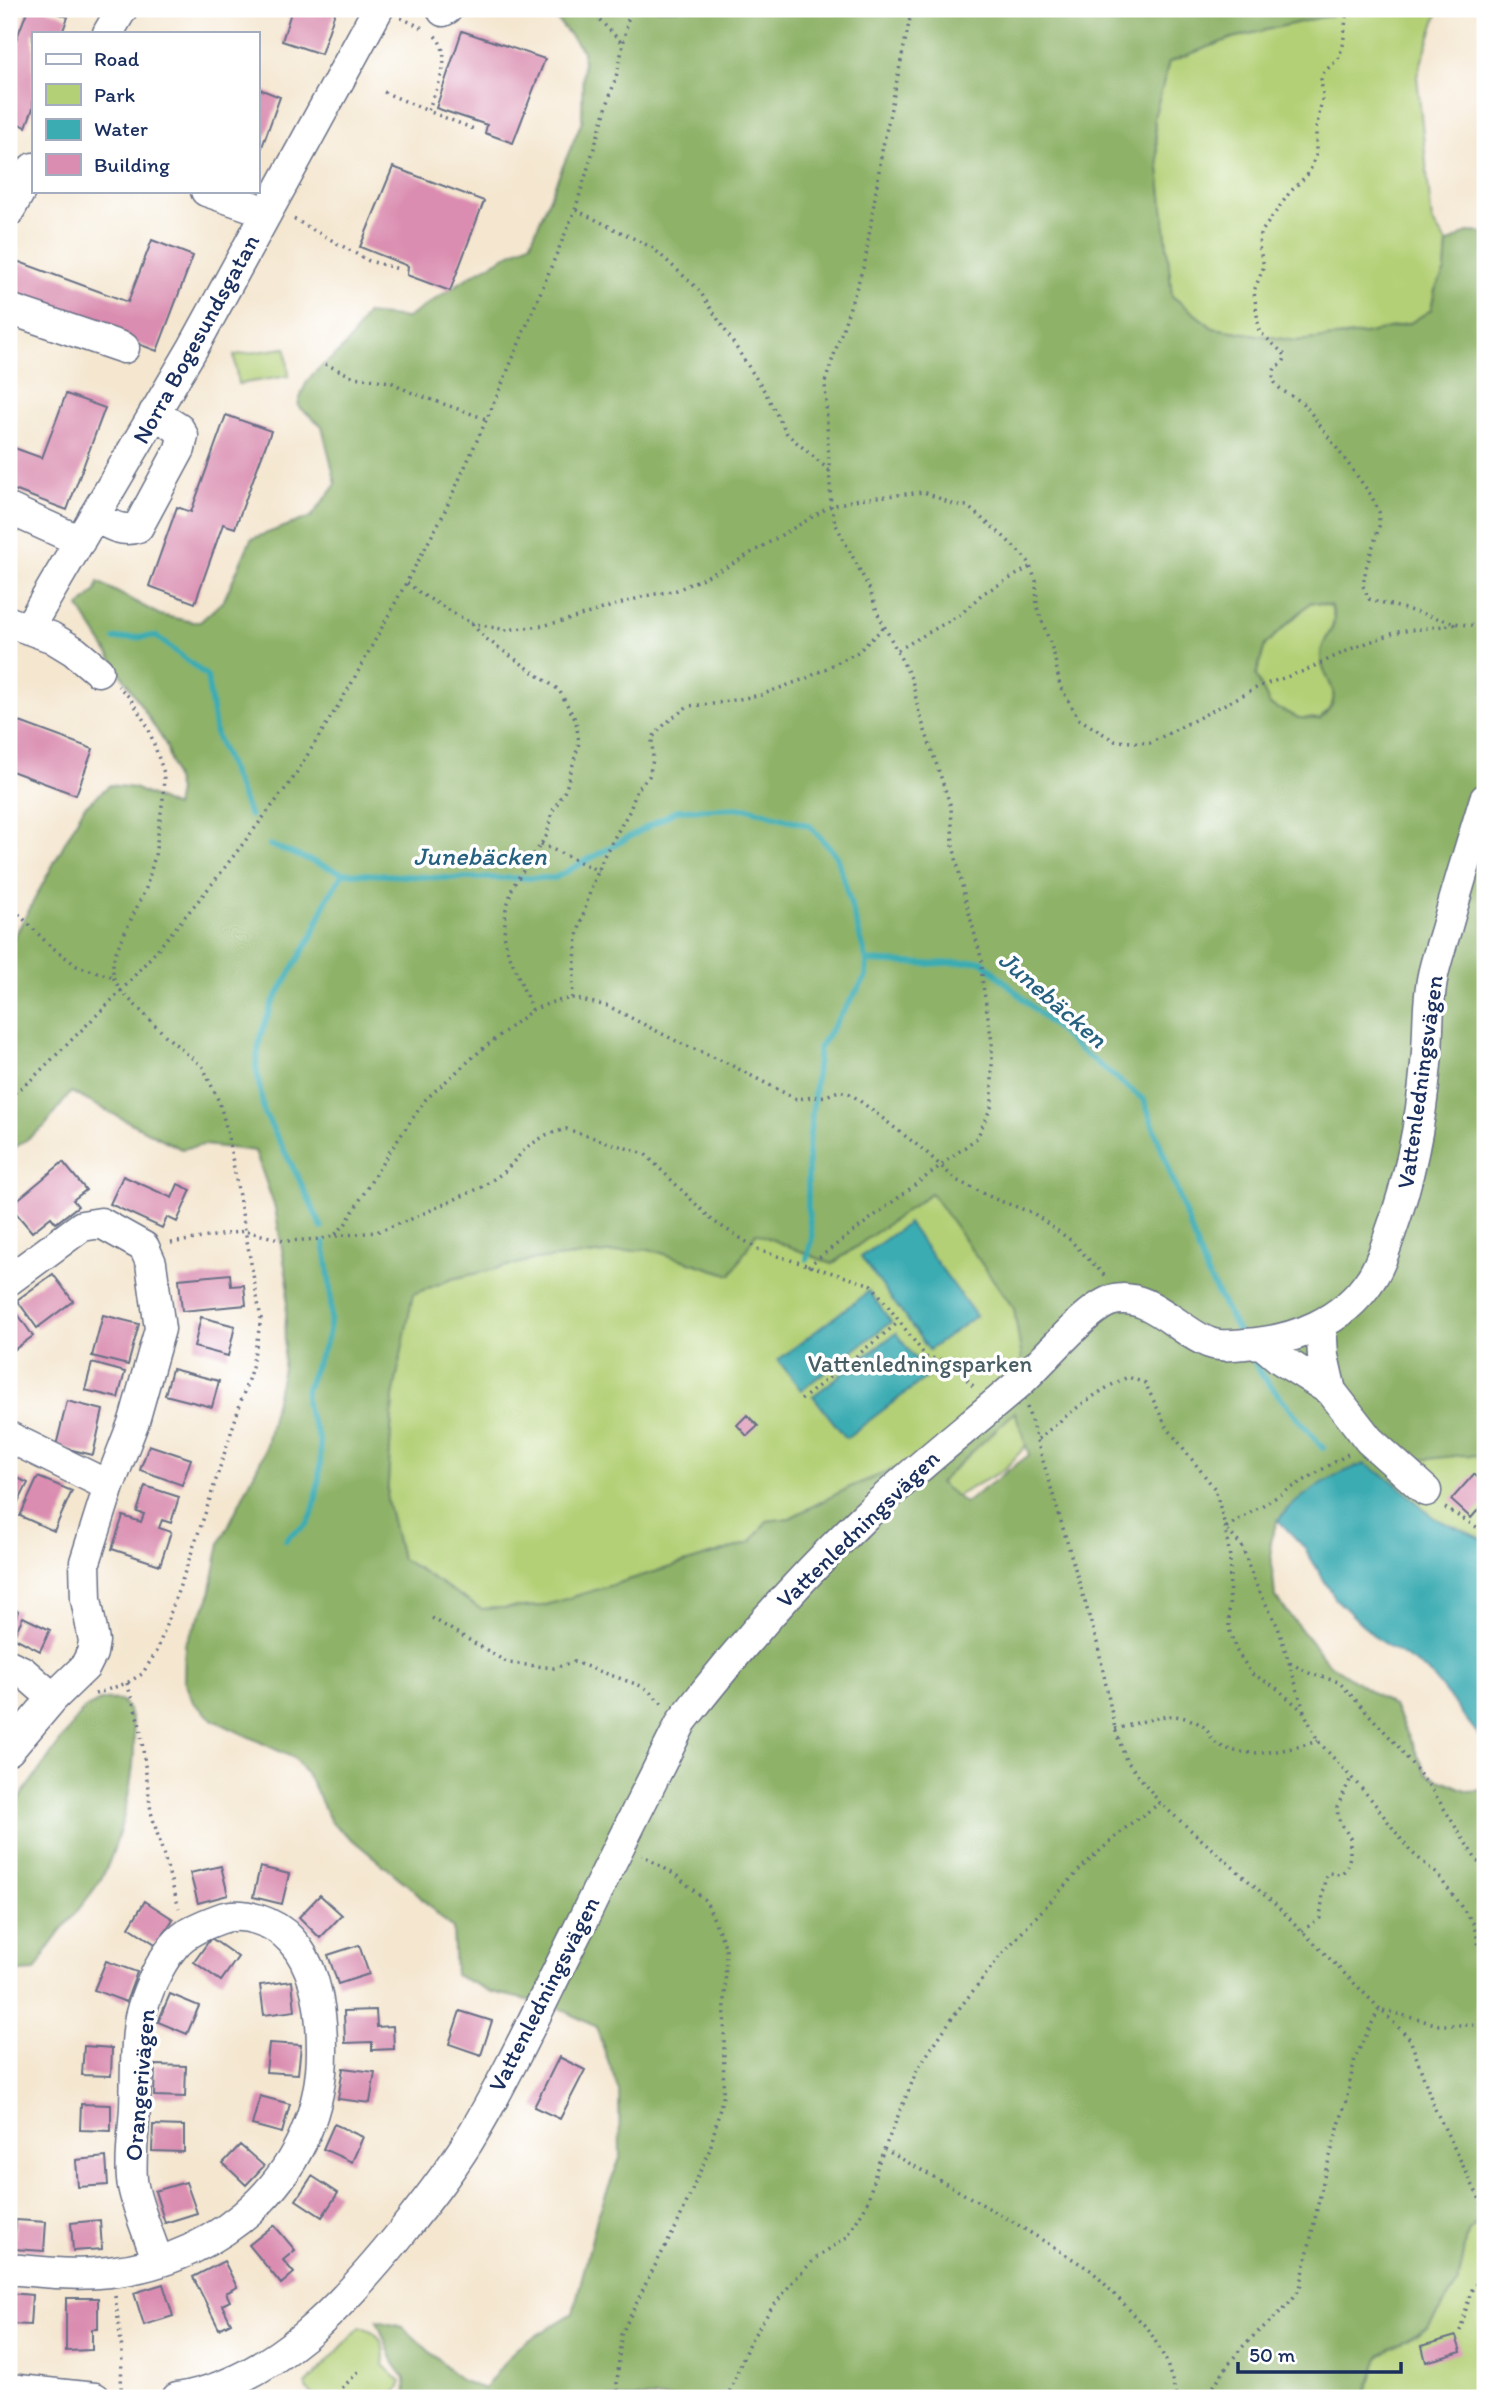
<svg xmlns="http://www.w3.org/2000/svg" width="1494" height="2407" viewBox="0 0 1494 2407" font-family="Itim,sans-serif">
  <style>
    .green { fill: #b3d076; stroke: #67806a; stroke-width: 2 }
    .forest { fill: #8eb267; stroke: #547062; stroke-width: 2; fill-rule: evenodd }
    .water { fill: #3aacb2; stroke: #2a6e88; stroke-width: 2 }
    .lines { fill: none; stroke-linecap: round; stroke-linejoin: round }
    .stream { stroke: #3aacb2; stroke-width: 6 }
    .building { fill: #da8db0 }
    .minor-casing { stroke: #676f86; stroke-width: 33 }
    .path { stroke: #676f86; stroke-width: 3.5; stroke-dasharray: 2 5; stroke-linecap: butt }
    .minor { stroke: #fff; stroke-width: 30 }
    .labels { text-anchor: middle; stroke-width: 7; stroke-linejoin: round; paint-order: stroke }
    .street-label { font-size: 24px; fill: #1b2f5e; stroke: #fff }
    .park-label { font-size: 24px; fill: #495f65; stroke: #fff }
    .water-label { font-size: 26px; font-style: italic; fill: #276180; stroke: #fff }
  </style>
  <rect width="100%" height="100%" fill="#fff"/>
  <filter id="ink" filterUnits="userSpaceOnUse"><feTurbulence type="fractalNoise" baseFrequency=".0143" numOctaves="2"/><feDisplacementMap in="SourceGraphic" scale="14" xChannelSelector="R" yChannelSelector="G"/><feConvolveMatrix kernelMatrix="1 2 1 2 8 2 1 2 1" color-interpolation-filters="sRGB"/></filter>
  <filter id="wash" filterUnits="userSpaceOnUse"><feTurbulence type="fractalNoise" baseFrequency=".00686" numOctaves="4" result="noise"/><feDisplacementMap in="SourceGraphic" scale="28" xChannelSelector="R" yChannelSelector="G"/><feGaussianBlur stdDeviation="1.57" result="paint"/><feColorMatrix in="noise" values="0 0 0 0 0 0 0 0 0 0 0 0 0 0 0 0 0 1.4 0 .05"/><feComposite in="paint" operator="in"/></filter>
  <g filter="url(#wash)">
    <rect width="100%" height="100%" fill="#f4e6cf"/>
    <path class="green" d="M1357,9H1439L1417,76L1432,221L1447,244L1445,271L1435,290L1431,310L1410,323L1365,334L1296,341L1213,328L1172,296L1154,118L1168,62L1232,38Z
      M286,348L289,376L238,384L234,355Z
      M1311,602L1331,606C1340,629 1324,633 1321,653C1319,672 1337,685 1333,701C1332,708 1325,713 1320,719L1299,718L1269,705L1256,676L1265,645Z
      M979,1147L1485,1414V1577L1250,1509L1099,1364L1004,1470L876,1540L841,1492L790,1518L767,1521L750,1543L543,1606L481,1609L401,1558L387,1500L393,1397L412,1294L452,1279L533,1260L649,1249L731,1275L756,1232L832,1263Z
      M1485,2215V2398H1364L1380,2355L1428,2328L1458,2283L1468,2232Z
      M360,2327C381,2331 386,2346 383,2365L401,2382L400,2388L391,2398H317L306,2389V2385Z"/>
    <path class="forest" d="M548,9H1357L1232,38L1169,62L1154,118L1172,296L1213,328L1296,341L1365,334L1410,323L1431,310L1435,290L1445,271L1447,244L1467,232L1485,233V1456L1464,1455L1420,1460L1397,1484L1336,1475L1288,1508L1278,1520L1270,1541L1275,1597L1328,1663L1394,1707L1427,1774L1468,1791L1485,1790V2215L1468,2232L1458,2283L1428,2328L1380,2355L1364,2398H406L405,2379L394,2363L377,2321L403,2327L460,2380L484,2389L516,2348L573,2313L597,2218L620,2158L619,2091L596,2027L558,2007L492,1992L455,1975L453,1929L409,1886L331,1822L312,1782L294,1758L213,1720L193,1702L184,1680L185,1644L209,1599L220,1543L264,1453L283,1368L288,1284L275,1208L255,1151L204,1145L181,1149L71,1092L44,1127L9,1152V947L84,807L110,785L134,788L175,807L178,791L166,745L79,607L96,591L98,582L160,615L193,622H200L224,600L251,539L311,517L336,484L322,426L298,406C307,368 321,371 344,347C353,338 359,325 366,314L407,318L470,276L531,242L582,121L583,51ZM1311,602L1331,606C1341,629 1324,633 1321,653C1319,672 1337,686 1333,701C1332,708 1325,713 1320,719L1299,718L1270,705L1256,676L1265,645ZM931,1193L1014,1309L1025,1379L952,1446L850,1487L790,1518L767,1521L750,1543L543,1606L481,1609L401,1558L387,1500L393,1397L413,1294L452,1279L533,1260L649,1249L731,1275L756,1233L832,1264ZM1015,1412L1029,1455L965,1503L939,1483Z
      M102,1700C109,1700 118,1698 123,1703C151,1732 119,1849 101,1879C87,1902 67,1921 52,1943C45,1951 41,1962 35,1971L17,1972L9,1969V1812L84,1709Z"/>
    <path class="water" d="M908,1223L976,1316L929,1350L861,1257Z
      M869,1291L891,1322L801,1390L778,1360Z
      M896,1333L928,1376L846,1438L813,1396Z
      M1365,1464L1397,1484L1434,1518L1485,1540V1743L1429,1672L1377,1639L1335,1598L1304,1547L1278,1520C1300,1494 1333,1474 1365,1464Z"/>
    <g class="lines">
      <path class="stream" d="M115,639L156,636L207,676L216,735L250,816
        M270,845L343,873L446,878H555L678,810L748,808L810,826L837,856L867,961L928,964L982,961L1074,1045L1144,1100L1207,1274L1241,1337
        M322,1228L298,1177L264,1112L256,1066L260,1038L272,1004L313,934L327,899L343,873
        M807,1259L812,1238L808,1210V1152L819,1048L866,977L867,961
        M1250,1352L1261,1374L1323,1448
        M286,1540C294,1530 301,1530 307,1524C317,1512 323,1456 319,1440C315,1422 305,1416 306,1394C306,1384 323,1351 327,1339C335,1312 329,1270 324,1243"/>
    </g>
    <g id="blocks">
      <path class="building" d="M28,9H46L68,17L62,33H33V108L26,127L9,120V58Z
        M292,9H336L321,54L282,41Z
        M462,31L545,59L513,143L485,133L487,125L436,108Z
        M257,88L280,97L258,158H257Z
        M393,167L484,201L450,291L407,275L408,266L360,247Z
        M152,240L193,256L157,351L9,295V274L14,260L128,302Z
        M66,394L105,408L67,510L9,488V446L42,458Z
        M226,415L271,431L235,528L223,524L195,603L149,586L177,507L191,512Z
        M9,718L93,749L76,795L9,770Z
        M63,1162L86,1190L73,1200L78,1206L56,1223L51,1217L32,1232L10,1206Z
        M123,1176L172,1198L178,1184L191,1190L177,1222L167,1217L162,1228L110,1204Z
        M53,1274L73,1301L37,1328L17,1300Z
        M230,1274L231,1286L244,1285L246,1305L182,1311L179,1279Z
        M15,1310L33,1336L11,1352L9,1349V1314Z
        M103,1315L139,1324L128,1365L92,1356Z
        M201,1317L235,1326L228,1356L194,1347Z
        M92,1363L125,1372L118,1398L85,1390Z
        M172,1369L219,1381L212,1407L165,1395Z
        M67,1401L103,1410L93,1455L56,1446Z
        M747,1415L758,1426L747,1436L737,1425Z
        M149,1445L191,1459L182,1485L140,1470Z
        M9,1474L28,1483L15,1509L9,1506Z
        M1474,1474L1485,1484V1502L1471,1518L1451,1500Z
        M38,1477L72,1491L54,1531L20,1516Z
        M145,1486L179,1497L171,1523L162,1520L159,1528L171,1532L160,1565L112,1549L123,1516L141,1522L144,1514L137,1512Z
        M9,1608L18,1611L9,1640Z
        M23,1617L50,1630L40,1651L13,1637Z
        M221,1866L228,1895L198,1903L190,1873Z
        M260,1867L289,1874L282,1904L253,1897Z
        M320,1895L342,1915L320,1938L299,1917Z
        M145,1901L173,1919L157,1945L129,1927Z
        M211,1938L238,1957L221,1981L194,1962Z
        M359,1945L369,1974L338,1984L328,1955Z
        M106,1961L137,1972L126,2002L94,1990Z
        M292,1981L295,2011L264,2015L260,1985Z
        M170,1994L199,2006L187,2034L158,2022Z
        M376,2010L377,2027L393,2026L394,2049L372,2050V2042L345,2043L344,2011Z
        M460,2011L492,2021L481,2055L449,2044Z
        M269,2043L301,2045L298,2074L266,2072Z
        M84,2046L112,2048L111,2076L82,2075Z
        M559,2057L585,2070L560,2119L534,2107Z
        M155,2065L186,2066L185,2097L154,2096Z
        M343,2068L375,2072L370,2103L338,2099Z
        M260,2096L290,2104L282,2133L252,2125Z
        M81,2104L111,2105V2131L80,2130Z
        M334,2124L363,2137L352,2162L323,2149Z
        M153,2125L184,2126V2152L152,2151Z
        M240,2145L264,2166L246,2185L223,2163Z
        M106,2157L108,2185L78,2187L76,2160Z
        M312,2176L338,2193L322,2217L296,2200Z
        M186,2182L197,2213L165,2223L155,2191Z
        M16,2220L46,2222L44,2251L14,2249Z
        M100,2220L102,2249L73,2251L71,2223Z
        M274,2225L295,2250L283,2260L294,2273L281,2284L249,2245Z
        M224,2261L237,2287L226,2293L230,2301L222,2305L231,2323L219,2329L193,2277Z
        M163,2284L173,2316L144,2325L134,2293Z
        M9,2293L32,2295L30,2325L9,2324Z
        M66,2298H98V2329H92V2350L66,2351Z
        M1456,2336L1461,2352L1426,2362L1422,2346Z"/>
    </g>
  </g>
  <g filter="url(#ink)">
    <use href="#blocks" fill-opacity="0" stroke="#676f86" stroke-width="2"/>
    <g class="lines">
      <g class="minor-casing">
        <path id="minor" d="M443,11L447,9
          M108,33L122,9
          M206,191L267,212
          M9,211L33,168
          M9,309L124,348
          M9,509L80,541
          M94,516C109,524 121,533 138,527L180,449L183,436L179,429L154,413
          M9,622L51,637L74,651L98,671
          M28,629L194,346L378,9
          M9,1280L82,1226L101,1223L144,1247L151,1263L160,1329L134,1421L109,1486L85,1562L86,1599L94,1641L92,1653L85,1667L53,1698L9,1750
          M1321,1325L1323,1356L1331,1391L1369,1440L1426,1491
          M1261,1343L1280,1359L1331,1391
          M9,1437L109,1486
          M9,1665L22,1671L53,1698
          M9,2269C42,2272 75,2276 109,2272C225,2260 323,2170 322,2049C322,2013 317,1968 291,1940C275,1922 242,1910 219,1919C203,1925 185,1932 174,1946C158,1965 146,1993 140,2017C135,2041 136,2081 135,2107C134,2126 129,2169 133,2186C138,2211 150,2237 158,2262
          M9,2389L95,2398
          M177,2398C273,2383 344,2304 402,2232C425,2203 448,2174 468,2142C509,2074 542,2001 578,1930C612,1860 647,1791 682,1721C737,1650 798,1580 863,1518C912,1471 966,1429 1017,1385C1040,1365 1085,1310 1110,1301C1148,1289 1180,1333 1210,1343C1221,1347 1234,1345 1245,1344C1294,1341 1343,1322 1371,1279C1380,1266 1385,1249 1390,1234C1410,1179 1421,1122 1426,1064C1429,1036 1427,1007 1432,980C1435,962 1442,944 1447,926C1459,883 1472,841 1485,799"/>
      </g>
      <path class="path" d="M582,9L595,15L623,44
        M1347,9L1343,45L1338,59L1324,72L1321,80L1323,95L1316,129V155L1309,173L1290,192L1260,234L1259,247L1264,266L1254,291L1259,331L1285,355C1285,362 1282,364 1276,366C1264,389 1294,394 1305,405L1371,495L1379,512V527L1366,568L1363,586L1369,599L1459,624L1485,627
        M401,18L423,28
        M435,36C455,57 436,88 428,111L474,129
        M384,92L428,111
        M576,210L653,248L699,290L765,392L787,434L829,470
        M294,219L369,261L399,269
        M325,364L354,377L391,382L410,392L486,419
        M407,583L423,595L471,623L485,638L559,690L576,721L579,743L566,789L552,812L547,835L513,886L506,909L504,934L507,949L532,1010
        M471,623L506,630L541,626L567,620L645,596L677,590L729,566L831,506L859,499L924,492L955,505L967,506L1003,536L1028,561L1036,581L1037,607L1054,654L1060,686L1079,719L1115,741L1150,743L1260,686L1304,671L1353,648L1397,632L1459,624
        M898,650L961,614L982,594L1032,566
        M541,844L599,871
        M9,904L48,944L77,966L113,977
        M572,998L577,936L590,892L605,854L630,810L637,790L649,776L653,760L652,738L666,723L688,706L712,704L761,695L807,678L858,652L884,627
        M9,1097L31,1080L121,991L158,949L212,884L292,780L349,688L443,515L494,403L575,210L618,70L630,9
        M336,1236L376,1232L409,1220L482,1187L504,1172L527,1147L546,1135L566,1129L645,1154L713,1221L761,1251L872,1285L927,1358C952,1358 958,1371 975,1388
        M171,1243L245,1231L287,1241L321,1239L334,1236L346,1223L384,1160L426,1099L480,1051L532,1010L553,1002L572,998L608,1006L680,1043L727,1063L796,1099L826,1096L839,1091L851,1094L926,1152L956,1180L995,1199L1033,1213L1069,1239L1105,1276
        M808,1266L977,1138L992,1105V1042L982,979V961L964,894L953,845L951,807L919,713L912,680L878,614L869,588L835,523L831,506L825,382L865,262L882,151L910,18V9
        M801,1400L899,1322
        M1027,1407L1098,1646L1115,1729L1126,1760L1160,1803L1277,1906L1410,2039L1434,2107L1485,2210
        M1038,1439C1066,1416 1094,1392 1128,1377L1145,1383L1166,1426L1215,1489L1224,1522L1230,1557L1229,1629L1236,1650L1252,1674L1274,1686L1304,1712L1318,1741L1371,1799L1410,1851L1437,1874L1474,1924L1485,1973
        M1445,1508L1485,1532
        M432,1618L508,1663L554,1668L574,1662L644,1687L665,1706
        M1290,1663L1311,1674L1339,1682L1397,1745L1433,1791L1477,1861L1485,1868
        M127,1683L140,1726L151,1812L179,1908
        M95,1694L127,1683L142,1674L157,1651L205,1514L252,1367L261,1319L228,1135L220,1104L203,1067L168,1038L121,991L113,977V962L117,949L146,888L155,856L163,798L164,773L148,727L130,698L118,686
        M1304,1711L1278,1627L1254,1581L1242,1546L1225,1528L1348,1454
        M1115,1729C1134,1725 1154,1716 1173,1716C1182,1716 1197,1721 1204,1727C1210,1733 1210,1739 1217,1744C1246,1761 1288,1750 1318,1741
        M1302,1931L1320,1918L1325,1878L1328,1873L1341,1874L1346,1869L1350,1857V1838L1338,1818L1337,1807L1351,1778
        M884,2149L1010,2220L1092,2271L1149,2330L1166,2360L1177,2398
        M115,2296L122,2350L121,2393
        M1460,2331L1471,2291L1485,2272
        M332,2398L359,2371
        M619,2398L617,2383L621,2335L650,2275L676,2227L710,2149L723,2096L726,1948L706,1901L677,1876L642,1855
        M727,2398L749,2343L769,2312L793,2281L817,2257L847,2237L867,2204L878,2164L918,2068L954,2015L1002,1954L1083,1866L1130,1824L1160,1803
        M1206,2398C1218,2379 1230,2361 1245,2344C1264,2325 1286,2311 1300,2288L1324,2177L1346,2101L1355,2058L1379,2009L1439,2025H1485"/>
      <use href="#minor" class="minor"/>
    </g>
  </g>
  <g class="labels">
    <g class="street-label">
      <text transform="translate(196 339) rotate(-61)" y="8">Norra Bogesundsgatan</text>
      <text transform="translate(1420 1082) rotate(-82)" y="8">Vattenledningsvägen</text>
      <text transform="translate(858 1529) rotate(-44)" y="8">Vattenledningsvägen</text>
      <text transform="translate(544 1994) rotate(-63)" y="8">Vattenledningsvägen</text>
      <text transform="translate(140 2085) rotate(-85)" y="8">Orangerivägen</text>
    </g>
    <g class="park-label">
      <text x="920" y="1372">Vattenledningsparken</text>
    </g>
    <g class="water-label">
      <text x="480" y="865">Junebäcken</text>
      <text transform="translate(1053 999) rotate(41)" y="9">Junebäcken</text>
    </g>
  </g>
  <rect width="1494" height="2407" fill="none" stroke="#fff" stroke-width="35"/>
  <rect x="32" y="32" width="228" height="161" fill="#ffffff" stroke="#a4acbf" stroke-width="2"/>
  <rect x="46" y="54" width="35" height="10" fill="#ffffff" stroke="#a4acbf" stroke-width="2"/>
  <text x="94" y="66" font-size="21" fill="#1b2f5e">Road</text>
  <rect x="46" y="84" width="35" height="21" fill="#b3d076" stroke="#a4acbf" stroke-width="2"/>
  <text x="94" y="102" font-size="21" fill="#1b2f5e">Park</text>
  <rect x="46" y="119" width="35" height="21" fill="#3aacb2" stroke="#a4acbf" stroke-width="2"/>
  <text x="94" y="136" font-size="21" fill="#1b2f5e">Water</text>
  <rect x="46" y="154" width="35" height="21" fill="#da8db0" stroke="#a4acbf" stroke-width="2"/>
  <text x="94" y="172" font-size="21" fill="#1b2f5e">Building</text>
  <path d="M1238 2362v10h163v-10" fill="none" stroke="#1b2f5e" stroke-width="3.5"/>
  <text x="1249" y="2362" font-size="21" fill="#1b2f5e" stroke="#ffffff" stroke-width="5" paint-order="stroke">50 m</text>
</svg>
